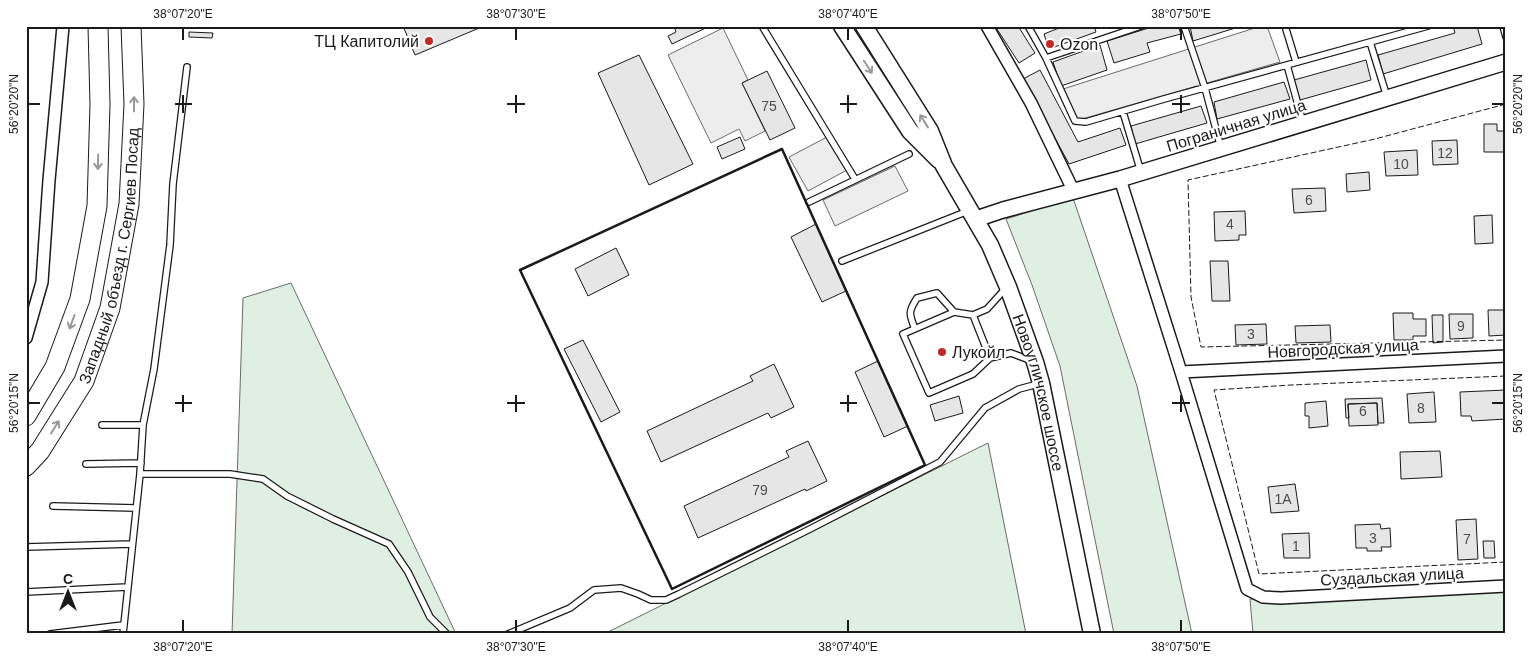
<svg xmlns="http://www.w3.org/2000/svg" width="1532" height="660" viewBox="0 0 1532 660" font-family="Arial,sans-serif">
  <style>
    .green { fill: #e0efe3; stroke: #6a6a6a }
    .parking { fill: #ededed; stroke: #6a6a6a }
    .building { fill: #e6e6e6; stroke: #1a1a1a }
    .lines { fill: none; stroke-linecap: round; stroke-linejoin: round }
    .service-casing { stroke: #1a1a1a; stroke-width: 8 }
    .minor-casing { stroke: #1a1a1a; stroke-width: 14 }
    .tertiary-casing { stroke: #1a1a1a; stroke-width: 18 }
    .secondary-casing { stroke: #1a1a1a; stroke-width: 19 }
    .primary-casing { stroke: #1a1a1a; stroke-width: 21 }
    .service { stroke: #fff; stroke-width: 5.5 }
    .minor { stroke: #fff; stroke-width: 11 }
    .tertiary { stroke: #fff; stroke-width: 15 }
    .secondary { stroke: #fff; stroke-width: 16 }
    .primary { stroke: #fff; stroke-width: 19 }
    .fence { stroke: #1a1a1a; stroke-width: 1; stroke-dasharray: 6 2.5; stroke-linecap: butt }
    .wall { stroke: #1a1a1a; stroke-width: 2.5 }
    .oneway { stroke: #989898 }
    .ticks { fill: none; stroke: #1a1a1a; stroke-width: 2 }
    .poi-dot { fill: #c62828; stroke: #fff; stroke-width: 2 }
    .labels { text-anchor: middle; stroke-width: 4; stroke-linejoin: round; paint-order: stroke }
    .number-label { font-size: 14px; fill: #4d4d4d }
    .poi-label { font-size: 16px; fill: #1a1a1a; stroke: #fff; text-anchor: start }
    .street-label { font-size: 16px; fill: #1a1a1a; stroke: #fff }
    .neatline { fill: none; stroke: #1a1a1a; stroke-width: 2 }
    .ticks-label { font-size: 12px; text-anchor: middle; fill: #1a1a1a }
  </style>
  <rect width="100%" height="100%" fill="#fff"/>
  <path class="green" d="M1073,198L1137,386L1192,634H1114L1060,366L1032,285L1006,219Z
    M291,283L456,634H232L243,298Z
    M988,443L1026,634H604Z
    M1506,586V634H1253L1250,599Z"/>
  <path class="parking" d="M1261,26H1267L1280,62L1075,121L1063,89Z
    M723,28L748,80L742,83L765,131L745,141L739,129L711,143L668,55Z
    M827,137L847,170L808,191L789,157Z
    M895,166L908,191L835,226L823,200Z"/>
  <path class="building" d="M403,26H484L415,55Z
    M674,26H710L672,44L668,36L676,32Z
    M995,26H1018L1035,53L1019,63Z
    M1064,26H1094L1096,32L1049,49L1044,34Z
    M1155,26H1178L1181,34L1147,43L1150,52L1114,63L1107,41Z
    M1190,26H1242L1193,41Z
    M1453,26H1477L1482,44L1383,74L1378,55L1455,33Z
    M189,32L213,33L212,38L189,37Z
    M1100,45L1107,70L1061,86L1053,62Z
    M639,55L693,164L649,185L598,73Z
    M1366,60L1371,80L1300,100L1294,80Z
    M1040,70L1078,142L1120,128L1126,145L1069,164L1023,79Z
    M767,71L795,128L770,140L742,83Z
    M1284,82L1290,99L1217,119L1214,102Z
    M1201,106L1207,123L1135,144L1131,126Z
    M1484,124H1497V131H1506V152H1484Z
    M740,137L745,149L722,159L717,147Z
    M1457,140L1458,164L1433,165L1432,141Z
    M1417,150L1418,175L1386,176L1384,152Z
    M1369,172L1370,190L1347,192L1346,174Z
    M1325,188L1326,211L1294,213L1292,189Z
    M1245,211L1246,235H1239V240L1215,241L1214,212Z
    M1492,215L1493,243L1475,244L1474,216Z
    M816,224L846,291L822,302L791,237Z
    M616,248L629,275L588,296L575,269Z
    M1210,261H1228L1230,301H1212Z
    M1488,310H1506V335L1489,336Z
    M1393,313H1413V319H1426V336H1413V340H1394Z
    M1449,314H1473V338L1450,339Z
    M1432,315H1443V342L1433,343Z
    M1266,324L1267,344L1236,345L1235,325Z
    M1330,325L1331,342L1296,343L1295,326Z
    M583,340L620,412L601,422L564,349Z
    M878,361L908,426L884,437L855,372Z
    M774,364L794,407L771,418L768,413L661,462L647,431L753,381L750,376Z
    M1506,390V419L1472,421L1471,416H1461L1460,392Z
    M1434,392L1436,422L1409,423L1407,394Z
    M959,396L963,413L935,421L930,405Z
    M1382,398L1384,423H1378L1377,403L1348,404L1349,418H1346L1345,399Z
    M1326,401L1328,426L1309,428V416H1305V403Z
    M1377,403L1378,425L1349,426L1348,404Z
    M808,441L827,481L806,491L805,489L698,538L684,506L789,457L786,451Z
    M1440,451L1442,477L1401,479L1400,452Z
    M1295,484L1299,511L1271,513L1268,487Z
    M1476,519L1478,559L1458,560L1456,520Z
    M1380,524L1381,529L1390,528L1391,547H1381L1382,551H1367V548H1356L1355,525Z
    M1309,533L1310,558H1284L1282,534Z
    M1483,541H1494L1495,558H1484Z"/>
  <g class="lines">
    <g class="service-casing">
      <path id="service" d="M762,26L855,179
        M1028,26L1046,58L1075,121L1086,122L1164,99L1428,26
        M1184,26L1205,88L1221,148
        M1285,26L1296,62
        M1503,26L1506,37
        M1370,42L1387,97
        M1046,58L1141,26
        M1287,65L1303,123
        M187,67L173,184L170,245L154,369L143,425L140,474H230L263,479L287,496L333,519L389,544L408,572L430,617L447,634
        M1123,112L1141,172
        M809,202L909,154
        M842,261L968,211
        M1006,288L987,309L973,315L990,358L1011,353L1032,361
        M973,315L954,312L903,334L929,393L973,374L990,358
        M915,329C909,314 908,312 917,298L937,293L954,312
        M102,425H143
        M86,464L141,463
        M53,506L136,508
        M26,547L132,544
        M26,592L127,587
        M50,634L123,625
        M123,634L140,474
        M508,634L570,608L594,590L621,588L638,594L651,600H666L679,594L810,529L940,462L985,408L1019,389L1038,384"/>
    </g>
    <g class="minor-casing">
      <path id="minor" d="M987,26L1031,103L1074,192
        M1120,179L1181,372L1247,589L1263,597L1281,598L1506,586
        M26,338L42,282L49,180L63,26
        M1181,372L1506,356"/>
    </g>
    <g class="tertiary-casing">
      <path id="tertiary" d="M976,219L1003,210L1120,179L1506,62"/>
    </g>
    <g class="secondary-casing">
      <g id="secondary">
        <path d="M842,26L910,131L939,160"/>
        <path id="s1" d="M864,26L930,131L944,166L990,245L1008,287L1035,362L1041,383L1092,634"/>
      </g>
    </g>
    <g class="primary-casing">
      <g id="primary">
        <path d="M26,416L55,367L80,299L97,206L100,104L98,26"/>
        <path id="s2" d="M26,466L40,451L84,381L110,308L129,204L134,104L131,26"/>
      </g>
    </g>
    <use href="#service" class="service"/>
    <use href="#minor" class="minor"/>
    <use href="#tertiary" class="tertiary"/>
    <use href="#secondary" class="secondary"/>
    <use href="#primary" class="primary"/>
    <path class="fence" d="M1506,104L1375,139L1188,180L1191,297L1201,347L1506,340
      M1506,376L1291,385L1214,390L1259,574L1506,562"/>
    <path class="wall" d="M782,149L925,465L672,589L520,270Z"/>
  </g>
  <defs><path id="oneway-shaft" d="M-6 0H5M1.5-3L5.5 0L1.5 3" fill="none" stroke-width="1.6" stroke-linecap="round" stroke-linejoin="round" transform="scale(1.25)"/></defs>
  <g class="oneway">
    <use href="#oneway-shaft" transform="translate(868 67) rotate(57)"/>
    <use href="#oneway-shaft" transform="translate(134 104) rotate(-90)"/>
    <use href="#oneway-shaft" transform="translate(924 121) rotate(-122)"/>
    <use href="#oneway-shaft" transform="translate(98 162) rotate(91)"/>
    <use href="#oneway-shaft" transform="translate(72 322) rotate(110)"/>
    <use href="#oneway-shaft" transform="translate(55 427) rotate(-58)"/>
  </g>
  <path class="ticks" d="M183,28V40M516,28V40M848,28V40M1181,28V40M183,95V113M516,95V113M848,95V113M1181,95V113M28,104H40M175,104H192M507,104H525M840,104H857M1172,104H1190M1492,104H1504M183,395V412M516,395V412M848,395V412M1181,395V412M28,403H40M175,403H192M507,403H525M840,403H857M1172,403H1190M1492,403H1504M183,620V632M516,620V632M848,620V632M1181,620V632"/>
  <g class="poi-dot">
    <circle cx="429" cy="41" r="5"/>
    <circle cx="1050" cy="44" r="5"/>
    <circle cx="942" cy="352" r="5"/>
  </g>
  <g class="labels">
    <g class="number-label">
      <text x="769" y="111">75</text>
      <text x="1445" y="158">12</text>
      <text x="1401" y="169">10</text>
      <text x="1309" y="205">6</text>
      <text x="1230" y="229">4</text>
      <text x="1461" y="331">9</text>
      <text x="1251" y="339">3</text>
      <text x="1421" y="413">8</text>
      <text x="1363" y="416">6</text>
      <text x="760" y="495">79</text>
      <text x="1283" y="504">1А</text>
      <text x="1373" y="543">3</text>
      <text x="1467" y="544">7</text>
      <text x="1296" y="551">1</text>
    </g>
    <g class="poi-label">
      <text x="419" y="47" text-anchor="end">ТЦ Капитолий</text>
      <text x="1060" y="50">Ozon</text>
      <text x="952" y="358">Лукойл</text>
    </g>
    <g class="street-label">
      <text transform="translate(1236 125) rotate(-17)" y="6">Пограничная улица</text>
      <text dy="6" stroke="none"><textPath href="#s2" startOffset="232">Западный объезд г. Сергиев Посад</textPath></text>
      <text transform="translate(1343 348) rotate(-3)" y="6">Новгородская улица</text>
      <text dy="6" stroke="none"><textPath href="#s1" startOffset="409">Новоугличское шоссе</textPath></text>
      <text transform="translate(1392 576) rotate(-3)" y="6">Суздальская улица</text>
    </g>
  </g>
  <rect width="1532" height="660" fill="none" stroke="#ffffff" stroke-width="55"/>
  <g transform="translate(68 592)" stroke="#ffffff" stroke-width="4" paint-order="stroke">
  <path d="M0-4L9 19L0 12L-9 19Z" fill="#1a1a1a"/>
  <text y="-8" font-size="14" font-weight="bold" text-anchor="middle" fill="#1a1a1a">С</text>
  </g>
  <rect x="28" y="28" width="1476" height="604" class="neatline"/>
  <g class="ticks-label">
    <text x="183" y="18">38°07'20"E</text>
    <text x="516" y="18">38°07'30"E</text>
    <text x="848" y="18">38°07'40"E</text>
    <text x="1181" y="18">38°07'50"E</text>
    <text transform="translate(14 104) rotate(-90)" y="4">56°20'20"N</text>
    <text transform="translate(1518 104) rotate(-90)" y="4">56°20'20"N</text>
    <text transform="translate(14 403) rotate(-90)" y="4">56°20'15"N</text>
    <text transform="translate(1518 403) rotate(-90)" y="4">56°20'15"N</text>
    <text x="183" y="651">38°07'20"E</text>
    <text x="516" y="651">38°07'30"E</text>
    <text x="848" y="651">38°07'40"E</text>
    <text x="1181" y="651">38°07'50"E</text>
  </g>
</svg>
